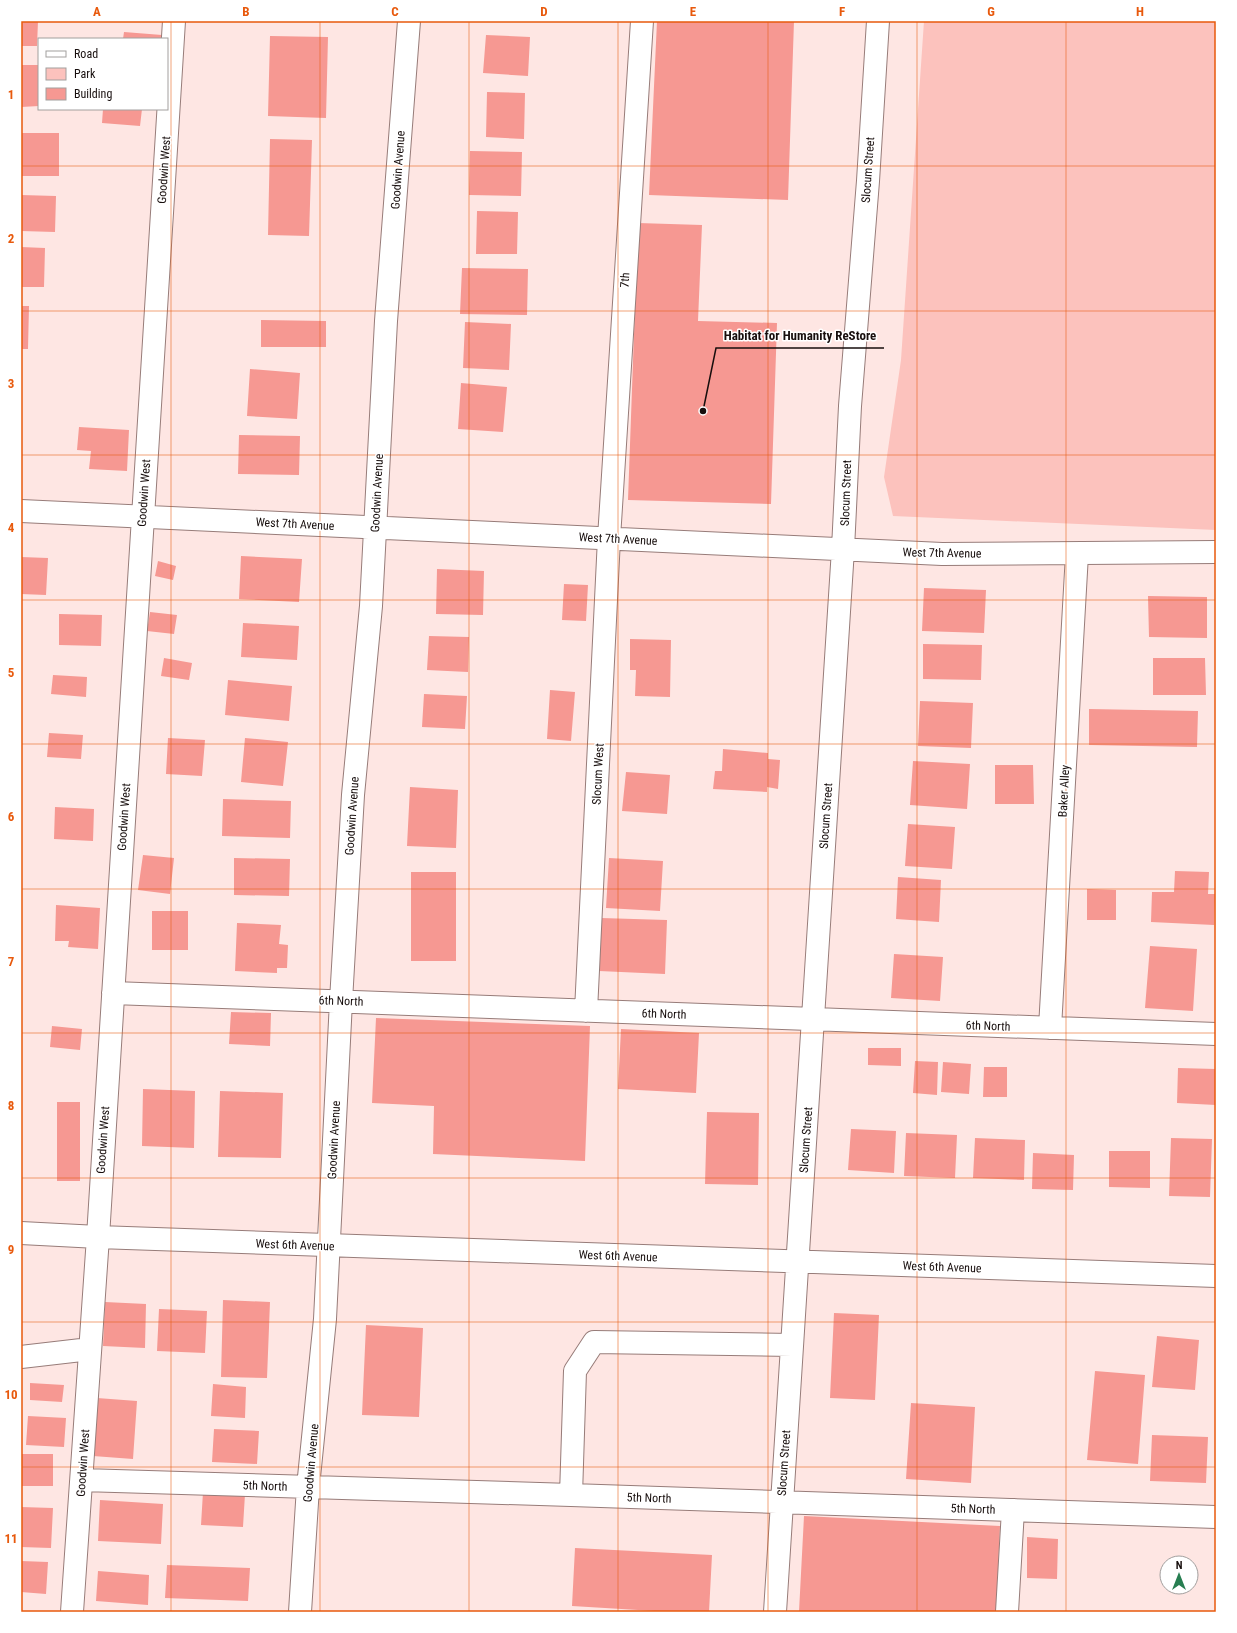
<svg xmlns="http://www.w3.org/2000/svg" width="1237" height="1633" viewBox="0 0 1237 1633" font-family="'Roboto Condensed',sans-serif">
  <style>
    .green { fill: #fcc2bd }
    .building { fill: #f69892 }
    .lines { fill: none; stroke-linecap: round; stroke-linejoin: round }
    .minor-casing { stroke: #977c79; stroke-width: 24 }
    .minor { stroke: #fff; stroke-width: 22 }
    .grid { fill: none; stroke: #e8590c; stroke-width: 1; stroke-opacity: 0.55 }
    .labels { text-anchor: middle; stroke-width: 3; stroke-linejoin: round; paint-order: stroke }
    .street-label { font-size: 12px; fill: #170e0d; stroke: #fff }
    .leader { fill: none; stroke: #170e0d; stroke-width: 1.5 }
    .callout-dot { fill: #170e0d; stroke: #fff; stroke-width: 1.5 }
    .callout-label { font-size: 13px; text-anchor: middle; font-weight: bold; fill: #170e0d; stroke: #fff; stroke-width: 3; stroke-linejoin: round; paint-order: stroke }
    .neatline { fill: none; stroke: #e8590c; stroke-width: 1.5 }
    .grid-label { font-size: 13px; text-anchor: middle; font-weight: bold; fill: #e8590c }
  </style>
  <rect width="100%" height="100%" fill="#fee6e3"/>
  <path class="green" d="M924,21H1216V530L893,516L884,477L901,360Z"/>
  <path class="building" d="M21,21H38L37,46H21Z
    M657,21H794L788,200L649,195Z
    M124,32L162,35V39H123Z
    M486,35L530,37L528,76L483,73Z
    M270,36L328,37L326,118L268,116Z
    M21,65H39V106L21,107Z
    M487,92L525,93L524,139L486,137Z
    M103,109H142L140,126L102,123Z
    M21,133H59V176H21Z
    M270,139L312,140L309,236L268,235Z
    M470,151L522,152L521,196L469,195Z
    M21,195L56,196L55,232L21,231Z
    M477,211L518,212L517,254H476Z
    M638,223L702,225L698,321L777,323L771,504L628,500Z
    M21,247L45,248L44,287H21Z
    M462,268L528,269L527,315L460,314Z
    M21,306H29L28,349H21Z
    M261,320L326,321V347H261Z
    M465,322L511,324L509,370L463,368Z
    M250,369L300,373L297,419L247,416Z
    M461,383L507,387L503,432L458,429Z
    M79,427L129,430L127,471L89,469L91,451L77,450Z
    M239,435L300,436L299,475L238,474Z
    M241,556L302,559L299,602L239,599Z
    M21,557L48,558L46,595L21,594Z
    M158,561L176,566L173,580L155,576Z
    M437,569L484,571L483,615L436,614Z
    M564,584L588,585L586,621L562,620Z
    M924,588L986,590L984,633L922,631Z
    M1148,596L1207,597V638L1149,637Z
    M150,612L177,615L174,634L147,631Z
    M59,614L102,615L101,646L59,645Z
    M243,623L299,626L297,660L241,657Z
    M429,636L469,637L468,672L427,670Z
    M630,639L671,640L670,697L635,696L636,670H630Z
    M923,644L982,645L981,680L923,679Z
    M164,658L192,663L189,680L161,676Z
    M1153,658H1205L1206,695H1153Z
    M53,675L87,677L86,697L51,694Z
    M228,680L292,686L289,721L225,715Z
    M550,690L575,692L571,741L547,739Z
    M424,694L467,696L465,729L422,727Z
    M920,701L973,703L971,748L918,746Z
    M1089,709L1198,711L1197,747L1089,745Z
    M49,733L83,735L81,759L47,757Z
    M168,738L205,740L202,776L166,774Z
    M245,738L288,742L283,786L241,782Z
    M723,749L768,753V759L780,760L778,789L767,787V792L713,789L715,771H722Z
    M913,761L970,764L967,809L910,805Z
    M995,765H1033L1034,804H995Z
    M626,772L670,775L667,814L622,811Z
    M410,787L458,790L456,848L407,846Z
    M223,799L291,801L290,838L222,836Z
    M55,807L94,809L93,841L54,839Z
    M908,824L955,827L952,869L905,866Z
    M143,855L174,858L170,894L138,890Z
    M234,858L290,859L289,896L234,895Z
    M609,858L663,861L660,911L606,908Z
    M1175,871L1209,872L1208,894H1215L1214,925L1151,922L1152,892H1174Z
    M411,872H456V961H411Z
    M898,877L941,880L939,922L896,919Z
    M1087,889L1116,890V920H1087Z
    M56,905L100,908L98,949L68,947L69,941H55Z
    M152,911H188V950H152Z
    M601,918L667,920L665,974L599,971Z
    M237,923L281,925L279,944L288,945L287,968H277V973L235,971Z
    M1150,946L1197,949L1193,1011L1145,1008Z
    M894,954L943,957L940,1001L891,998Z
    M231,1012L271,1013L270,1046L229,1044Z
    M376,1018L590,1026L585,1161L433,1154L434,1106L372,1103Z
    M52,1026L82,1029L80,1050L50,1047Z
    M621,1029L699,1033L696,1093L618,1089Z
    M868,1048H901V1066L868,1065Z
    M915,1061L938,1062L937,1095L913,1093Z
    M943,1062L971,1064L969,1094L941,1092Z
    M984,1067H1007V1097H983Z
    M1178,1068L1216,1069V1105L1177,1103Z
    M143,1089L195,1091L194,1148L142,1146Z
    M220,1091L283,1093L281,1158L218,1157Z
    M57,1102H80V1181H57Z
    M707,1112L759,1113L758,1185L705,1184Z
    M851,1129L896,1131L894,1173L848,1170Z
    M906,1133L957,1135L955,1178L904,1176Z
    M975,1138L1025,1140L1024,1180L973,1178Z
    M1171,1138L1212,1139L1210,1197L1169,1196Z
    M1109,1151H1150V1188L1109,1187Z
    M1033,1153L1074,1155L1073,1190L1032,1189Z
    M223,1300L270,1302L267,1378L221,1377Z
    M105,1302L146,1304L145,1348L103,1346Z
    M159,1309L207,1311L205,1353L157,1351Z
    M834,1313L879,1315L875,1400L830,1398Z
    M366,1325L423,1328L419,1417L362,1415Z
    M1157,1336L1199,1340L1195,1390L1152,1387Z
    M1095,1371L1145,1375L1138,1464L1087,1460Z
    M30,1383L64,1385L62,1402L30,1400Z
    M213,1384L246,1387L245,1418L211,1416Z
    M97,1398L137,1401L133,1459L93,1456Z
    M911,1403L975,1407L971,1483L906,1479Z
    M28,1416L66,1418L64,1447L26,1445Z
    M214,1429L259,1431L257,1464L212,1462Z
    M1152,1435L1208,1437L1206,1483L1150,1481Z
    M21,1454H53V1486H21Z
    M203,1492L245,1494L243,1527L201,1525Z
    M100,1500L163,1504L161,1544L98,1541Z
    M21,1507L53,1508L51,1548L21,1547Z
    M804,1516L1000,1526L996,1612H799Z
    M1027,1537L1058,1539L1057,1579L1027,1578Z
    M575,1548L712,1555L709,1612H671L572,1606Z
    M21,1561L48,1562L46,1594L21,1592Z
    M167,1565L250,1568L248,1601L165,1598Z
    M98,1571L149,1575L148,1605L96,1601Z"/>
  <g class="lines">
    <g class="minor-casing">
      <path id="minor" d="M21,511L942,554L1216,552
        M113,993L1216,1034
        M586,1011L609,538L642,21
        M1050,1028L1077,554
        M21,1233L98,1237L1216,1276
        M21,1357L90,1349
        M82,1480L571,1495L1216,1517
        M571,1495L575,1371L594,1342L792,1345
        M72,1612L98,1237L174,21
        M300,1612L308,1487L325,1319L341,1001L353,795L371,606L386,321L409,21
        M775,1612L843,549L850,406L868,181L878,21
        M1007,1612L1013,1510"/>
    </g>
    <use href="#minor" class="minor"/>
  </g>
  <path class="grid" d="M171,21V1612M320,21V1612M469,21V1612M618,21V1612M768,21V1612M917,21V1612M1066,21V1612M21,166H1216M21,311H1216M21,455H1216M21,600H1216M21,744H1216M21,889H1216M21,1033H1216M21,1178H1216M21,1322H1216M21,1467H1216"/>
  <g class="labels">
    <g class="street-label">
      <text transform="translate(164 170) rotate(-86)" y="4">Goodwin West</text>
      <text transform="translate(398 170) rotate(-86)" y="4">Goodwin Avenue</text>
      <text transform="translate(868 170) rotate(-86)" y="4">Slocum Street</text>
      <text transform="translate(625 280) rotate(-86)" y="4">7th</text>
      <text transform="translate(144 493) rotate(-86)" y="4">Goodwin West</text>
      <text transform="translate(377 493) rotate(-87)" y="4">Goodwin Avenue</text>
      <text transform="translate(846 493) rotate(-88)" y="4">Slocum Street</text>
      <text transform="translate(295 524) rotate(3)" y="4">West 7th Avenue</text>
      <text transform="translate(618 539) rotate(3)" y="4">West 7th Avenue</text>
      <text transform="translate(942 553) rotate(1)" y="4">West 7th Avenue</text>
      <text transform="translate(598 774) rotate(-87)" y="4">Slocum West</text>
      <text transform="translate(1064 791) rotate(-87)" y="4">Baker Alley</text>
      <text transform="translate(352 816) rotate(-86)" y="4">Goodwin Avenue</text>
      <text transform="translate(826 816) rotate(-86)" y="4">Slocum Street</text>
      <text transform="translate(124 817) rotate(-86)" y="4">Goodwin West</text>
      <text transform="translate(341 1001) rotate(2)" y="4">6th North</text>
      <text transform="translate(664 1014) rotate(2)" y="4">6th North</text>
      <text transform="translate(988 1026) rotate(2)" y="4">6th North</text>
      <text transform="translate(103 1140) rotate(-86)" y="4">Goodwin West</text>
      <text transform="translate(334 1140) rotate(-87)" y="4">Goodwin Avenue</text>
      <text transform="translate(806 1140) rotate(-86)" y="4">Slocum Street</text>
      <text transform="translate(295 1245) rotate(2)" y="4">West 6th Avenue</text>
      <text transform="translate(618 1256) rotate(2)" y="4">West 6th Avenue</text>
      <text transform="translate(942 1267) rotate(2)" y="4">West 6th Avenue</text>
      <text transform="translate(83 1463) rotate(-86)" y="4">Goodwin West</text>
      <text transform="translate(311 1463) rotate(-85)" y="4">Goodwin Avenue</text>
      <text transform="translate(784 1463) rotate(-86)" y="4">Slocum Street</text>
      <text transform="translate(265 1486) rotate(2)" y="4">5th North</text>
      <text transform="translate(649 1498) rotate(2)" y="4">5th North</text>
      <text transform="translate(973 1509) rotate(2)" y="4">5th North</text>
    </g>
  </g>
  <path class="leader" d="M703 411L716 348H884"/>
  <circle class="callout-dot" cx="703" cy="411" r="4"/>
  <g class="callout-label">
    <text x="800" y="340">Habitat for Humanity ReStore</text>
  </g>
  <rect width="1237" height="1633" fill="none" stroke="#ffffff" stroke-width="44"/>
  <rect x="38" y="38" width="130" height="72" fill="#ffffff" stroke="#a29f9e"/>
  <rect x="46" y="51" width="20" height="6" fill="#ffffff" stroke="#a29f9e"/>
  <text x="74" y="58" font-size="12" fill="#170e0d">Road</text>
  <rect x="46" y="68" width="20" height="12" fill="#fcc2bd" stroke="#a29f9e"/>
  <text x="74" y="78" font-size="12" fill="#170e0d">Park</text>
  <rect x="46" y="88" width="20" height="12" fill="#f69892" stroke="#a29f9e"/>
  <text x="74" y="98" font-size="12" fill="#170e0d">Building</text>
  <g transform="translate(1179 1575)"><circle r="19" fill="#ffffff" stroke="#a29f9e"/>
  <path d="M0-3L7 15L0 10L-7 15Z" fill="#277e51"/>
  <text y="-6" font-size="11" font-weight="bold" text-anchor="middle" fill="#170e0d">N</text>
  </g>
  <rect x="22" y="22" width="1193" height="1589" class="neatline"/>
  <g class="grid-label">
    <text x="97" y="16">A</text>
    <text x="246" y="16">B</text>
    <text x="395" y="16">C</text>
    <text x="544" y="16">D</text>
    <text x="693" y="16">E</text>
    <text x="842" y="16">F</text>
    <text x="991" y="16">G</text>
    <text x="1140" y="16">H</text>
    <text x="11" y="99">1</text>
    <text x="11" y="243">2</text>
    <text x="11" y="388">3</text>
    <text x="11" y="532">4</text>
    <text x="11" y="677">5</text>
    <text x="11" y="821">6</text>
    <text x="11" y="966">7</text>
    <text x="11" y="1110">8</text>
    <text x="11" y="1254">9</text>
    <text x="11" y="1399">10</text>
    <text x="11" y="1543">11</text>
  </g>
</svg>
